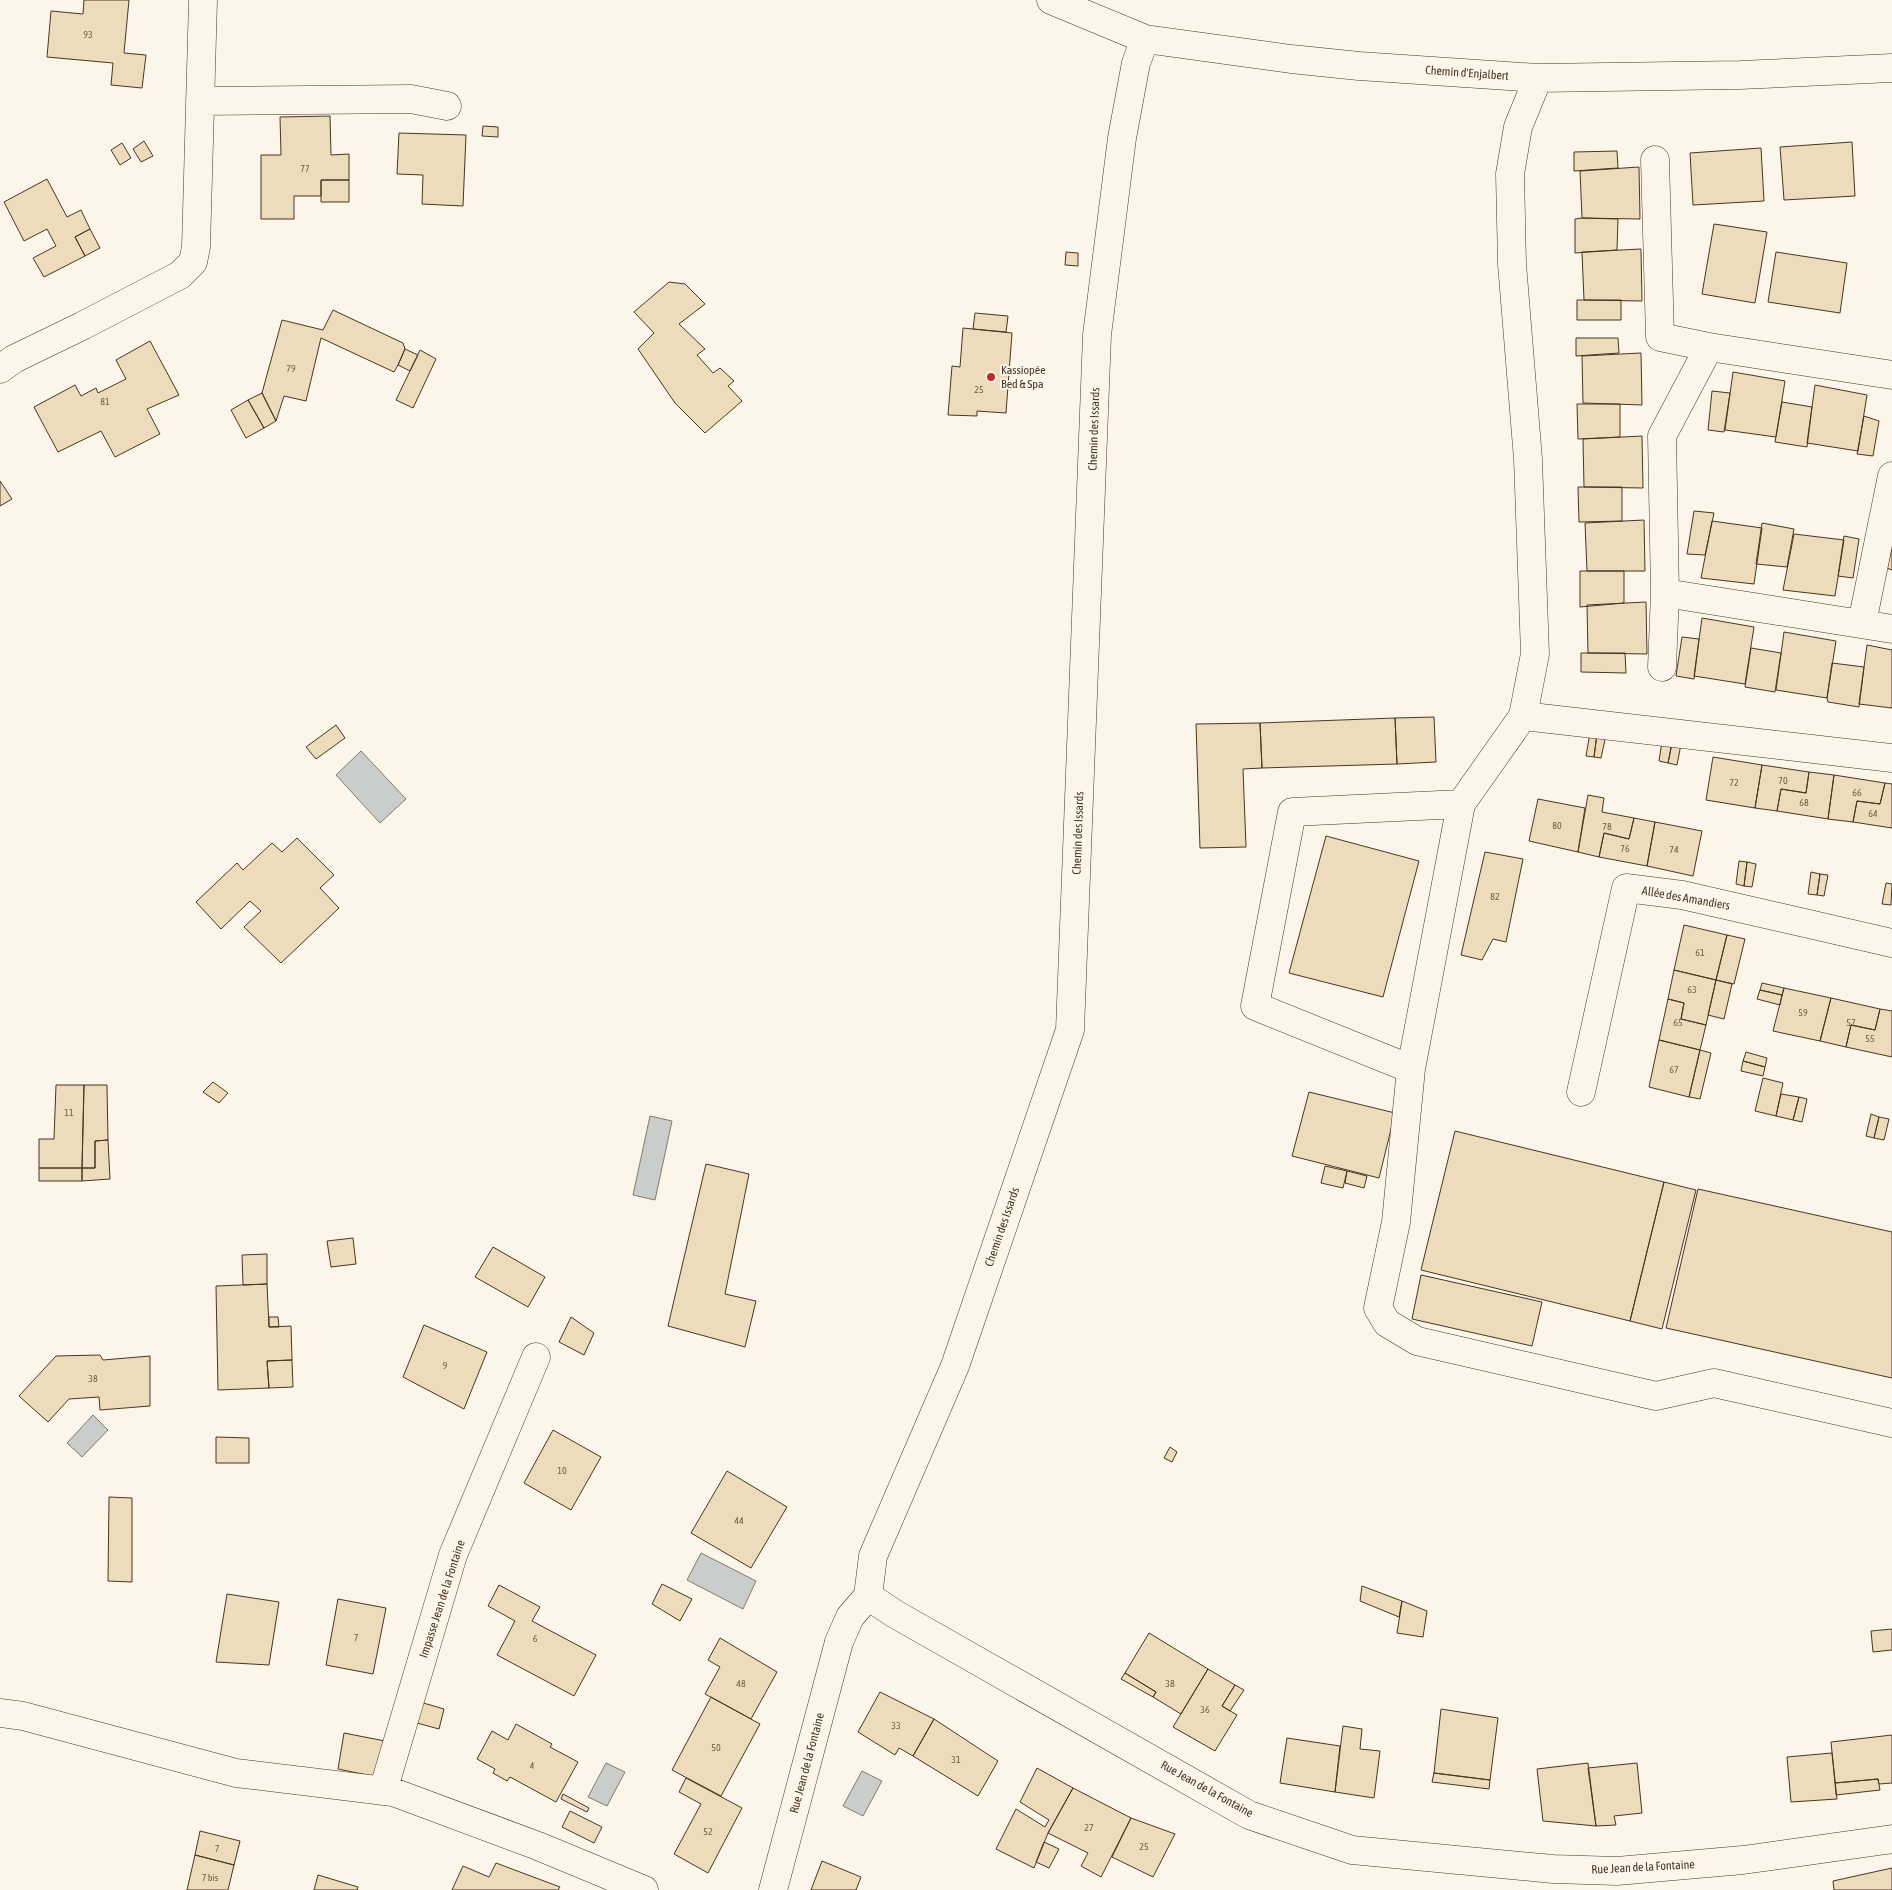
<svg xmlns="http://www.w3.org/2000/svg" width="1892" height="1890" viewBox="0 0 1892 1890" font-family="'Asap Condensed',sans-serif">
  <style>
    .water { fill: #c9cecd; stroke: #887966 }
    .building { fill: #ecdcbc; stroke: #4a3520 }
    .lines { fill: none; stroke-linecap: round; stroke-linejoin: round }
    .minor-casing { stroke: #4a3520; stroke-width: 29 }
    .minor { stroke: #fbf6e9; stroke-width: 28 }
    .poi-dot { fill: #c62828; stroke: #fbf6e9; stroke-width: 2 }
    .labels { text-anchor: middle; stroke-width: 4; stroke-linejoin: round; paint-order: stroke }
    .number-label { font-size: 10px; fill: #725f47 }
    .street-label { font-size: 12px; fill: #4a3520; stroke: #fbf6e9 }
    .poi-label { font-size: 12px; fill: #4a3520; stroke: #fbf6e9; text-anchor: start }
  </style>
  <rect width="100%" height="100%" fill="#fbf6e9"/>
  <path class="water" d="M361,751L406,799L380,823L336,775Z
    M650,1116L672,1121L655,1200L633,1195Z
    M93,1415L108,1430L82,1457L67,1443Z
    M701,1553L756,1581L743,1609L687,1580Z
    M606,1763L625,1772L607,1806L588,1797Z
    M862,1771L882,1781L863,1816L843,1806Z"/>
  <path class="building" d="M84,0H129L124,53L146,55L142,88L111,85L113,63L47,57L51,11L83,14Z
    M330,116L331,155L349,154V180H321V196H294V219H261V155H281L280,117Z
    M483,126L498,127V137L482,136Z
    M399,133L466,135L463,206L422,204L423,175L397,174Z
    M144,141L153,156L141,162L133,149Z
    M1852,142L1855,196L1784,200L1780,147Z
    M122,143L131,158L120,165L111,150Z
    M1761,148L1764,201L1693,205L1690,153Z
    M1617,151L1618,168L1574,171V152Z
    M1639,167L1640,219L1582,218L1580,171Z
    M47,179L67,217L81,210L90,229L75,237L85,256L44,277L33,258L56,246L47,229L24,241L4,202Z
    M321,180H349V202H321Z
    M1582,218L1618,219L1617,250L1575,253V219Z
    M1714,224L1767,232L1755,303L1702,294Z
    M90,229L100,248L85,256L75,237Z
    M1641,249L1642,301L1584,300L1582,252Z
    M1066,252L1078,253V266L1065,265Z
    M1776,252L1847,263L1840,313L1768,302Z
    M669,282L685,284L705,304L679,324L705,349L697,355L713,373L720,368L734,381L728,386L742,401L705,433L675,403L638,349L654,333L634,312Z
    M1577,300H1621V320H1577Z
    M333,310L403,343L405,349L398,365L394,372L321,338L306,401L284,396L276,421L262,393L282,320L323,330Z
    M975,313L1008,316L1006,332L973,329Z
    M963,328L1012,333L1006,413L977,411V416L948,415L952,366L960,367Z
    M1576,338H1618L1619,353L1576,356Z
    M150,341L179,395L147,409L160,434L115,457L101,431L58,452L34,407L75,385L81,396L96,388L98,393L126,379L116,360Z
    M405,349L418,355L410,371L398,365Z
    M420,350L436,359L413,408L396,400Z
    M1641,353L1642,405L1583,403L1582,356Z
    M1733,372L1785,381L1776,437L1725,430Z
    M1815,385L1867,395L1858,451L1807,443Z
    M1712,391L1730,393L1724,432L1708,430Z
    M262,393L276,421L264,428L248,400Z
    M248,400L264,428L246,438L231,410Z
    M1782,402L1812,407L1807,447L1775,442Z
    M1577,404H1620V437L1578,439Z
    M1864,416L1879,421L1873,456L1857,454Z
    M1642,436L1643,488L1584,487L1583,439Z
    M0,481L12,499L0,506Z
    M1578,487H1622V521L1579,522Z
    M1694,511L1714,513L1705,555L1687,554Z
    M1644,520L1645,571H1587L1585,523Z
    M1712,521L1762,528L1754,584L1701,578Z
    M1762,523L1794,529L1787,567L1756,564Z
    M1794,534L1844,540L1835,596L1783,590Z
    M1844,536L1859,539L1853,578L1838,576Z
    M1892,548V570L1887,568Z
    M1580,571H1624V603L1580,607Z
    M1646,602L1647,654L1588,653L1587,605Z
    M1702,618L1754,627L1745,684L1694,676Z
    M1784,632L1836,641L1827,698L1776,690Z
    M1682,637L1699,639L1694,679L1676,676Z
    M1867,645L1892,650V708L1859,704Z
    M1751,648L1781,653L1775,692L1745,687Z
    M1581,653H1625L1626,673L1581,672Z
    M1832,663L1864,667L1859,707L1828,702L1827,698Z
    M1434,717L1436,762L1397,764L1395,718Z
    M1395,718L1397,764L1262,768L1260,723Z
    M1260,723L1262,768L1243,769L1246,847L1200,848L1196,724Z
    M336,725L345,738L316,759L306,747Z
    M1590,733L1597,734L1594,757L1586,756Z
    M1597,734L1606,735L1601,758L1594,757Z
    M1662,741L1672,743L1668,763L1659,761Z
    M1672,743L1681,744L1677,765L1668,763Z
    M1713,757L1762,765L1755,808L1706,800Z
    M1762,765L1809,772L1806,793L1781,789L1777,811L1755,808Z
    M1809,772L1834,775L1828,819L1777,811L1781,789L1806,793Z
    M1834,775L1885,783L1880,804L1857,801L1853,822L1828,819Z
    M1885,783L1892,784V828L1853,822L1857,801L1880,804Z
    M1588,795L1604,798L1602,812L1634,818L1629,839L1604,833L1599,857L1578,852Z
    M1538,799L1585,808L1578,852L1529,841Z
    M1634,818L1655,822L1647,866L1599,857L1604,833L1629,839Z
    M1655,822L1702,831L1693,876L1647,866Z
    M1326,836L1419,861L1383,997L1289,973Z
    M297,838L334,875L320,888L339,908L281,963L244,927L261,911L250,901L221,929L196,902L237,863L243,870L272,843L282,852Z
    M1485,852L1523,859L1506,942L1493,939L1482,960L1461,955Z
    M1739,861L1747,862L1744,886L1736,884Z
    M1747,862L1756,864L1752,887L1744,886Z
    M1811,872L1820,874L1817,895L1808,894Z
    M1820,874L1828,875L1824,896L1817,895Z
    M1886,883L1892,884L1891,905L1882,904Z
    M1684,925L1727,935L1716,980L1674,970Z
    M1727,935L1745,939L1734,984L1716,980Z
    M1674,970L1716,980L1706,1025L1681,1019L1684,1003L1668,999Z
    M1716,980L1732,984L1724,1019L1708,1015Z
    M1762,983L1784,988L1782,995L1760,990Z
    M1784,988L1831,998L1820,1041L1773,1031Z
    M1760,990L1782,995L1780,1005L1757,999Z
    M1831,998L1880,1009L1875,1030L1851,1025L1846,1047L1820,1041Z
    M1668,999L1684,1003L1681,1019L1706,1025L1700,1050L1659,1040Z
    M1880,1009L1892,1011V1057L1846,1047L1851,1025L1875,1030Z
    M1659,1040L1700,1050L1689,1097L1649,1087Z
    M1700,1050L1711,1053L1700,1099L1689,1097Z
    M1746,1052L1767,1058L1765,1067L1743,1061Z
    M1743,1061L1765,1067L1763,1076L1741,1071Z
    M1763,1078L1783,1083L1776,1116L1755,1111Z
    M213,1082L228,1093L219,1103L203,1092Z
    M56,1085H84L82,1168H39V1139H54Z
    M84,1085H107L108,1140L95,1141V1168H82Z
    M1309,1092L1395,1113L1379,1178L1292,1156Z
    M1781,1094L1799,1097L1793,1120L1776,1116Z
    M1799,1097L1807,1099L1802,1122L1793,1120Z
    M1871,1114L1879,1117L1874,1138L1866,1136Z
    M1879,1117L1889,1119L1884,1140L1874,1138Z
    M1455,1131L1664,1182L1630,1321L1421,1270Z
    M108,1140L110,1179L82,1181V1168H95V1141Z
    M706,1164L749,1174L725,1294L756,1301L745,1347L668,1326Z
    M1325,1166L1347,1171L1343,1188L1321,1183Z
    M39,1168H82V1181H39Z
    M1347,1171L1367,1176L1364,1188L1345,1183Z
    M1664,1182L1696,1190L1662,1329L1630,1321Z
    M1698,1189L1892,1232V1378L1666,1328Z
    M353,1238L356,1264L331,1267L327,1241Z
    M493,1247L545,1277L528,1307L475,1277Z
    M267,1254V1284L243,1285L242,1255Z
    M1421,1275L1542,1302L1532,1346L1412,1319Z
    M267,1284L269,1327L291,1326L292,1360L267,1361L269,1388L218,1390L216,1286Z
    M269,1317H278L279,1327H269Z
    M571,1317L594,1333L584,1355L559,1342Z
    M424,1325L487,1352L464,1409L403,1377Z
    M100,1355L103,1360L150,1356V1406L100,1410L99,1397L69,1399L48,1422L19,1396L56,1356Z
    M292,1360L293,1387L269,1388L267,1361Z
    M553,1430L601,1457L571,1510L524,1483Z
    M216,1437L249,1438V1463H216Z
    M1170,1447L1177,1452L1172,1462L1164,1458Z
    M727,1471L787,1507L751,1568L691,1533Z
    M109,1497L132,1498V1582L108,1581Z
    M662,1584L692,1599L680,1621L652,1604Z
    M499,1585L540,1607L532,1621L596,1655L574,1696L497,1655L515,1621L488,1606Z
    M1362,1586L1402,1601L1399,1617L1360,1601Z
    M227,1594L279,1602L269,1665L216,1662Z
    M338,1599L386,1608L373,1674L326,1665Z
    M1402,1601L1427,1611L1423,1637L1397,1633Z
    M1892,1629V1650L1873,1652L1871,1631Z
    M1149,1633L1208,1669L1181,1714L1153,1697L1156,1692L1125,1673Z
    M720,1638L777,1672L751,1719L705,1694L720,1667L708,1660Z
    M1208,1669L1235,1685L1222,1706L1237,1715L1215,1751L1173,1727Z
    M1125,1673L1156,1692L1153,1697L1121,1679Z
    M1235,1685L1244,1690L1230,1711L1222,1706Z
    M880,1692L934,1719L913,1756L899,1748L895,1755L858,1732Z
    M711,1697L760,1724L721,1796L672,1770Z
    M420,1702L444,1709L439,1729L417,1723Z
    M1441,1709L1498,1718L1490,1780L1434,1773Z
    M934,1719L998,1761L978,1796L913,1756Z
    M516,1724L552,1744L550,1747L578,1762L556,1802L510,1777L507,1781L493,1773L495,1769L477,1759L492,1731L508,1740Z
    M1343,1726L1362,1729L1360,1749L1380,1751L1374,1798L1335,1792Z
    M344,1733L385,1741L377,1777L338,1769Z
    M1892,1735V1783L1879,1784L1878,1779L1835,1783L1831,1742Z
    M1287,1738L1340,1746L1335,1792L1280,1783Z
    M1832,1753L1837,1799L1791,1802L1787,1757Z
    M1588,1763L1596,1826L1543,1821L1537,1769Z
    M1637,1763L1642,1813L1614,1816L1616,1825L1596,1826L1588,1768Z
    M1037,1768L1073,1788L1048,1833L1034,1868L996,1849L1016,1809L1045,1827L1049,1820L1020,1802Z
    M1434,1773L1490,1780L1489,1789L1432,1782Z
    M686,1778L742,1808L708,1873L674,1854L701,1804L679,1792Z
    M1878,1779L1880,1790L1836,1795L1835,1783Z
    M1073,1788L1131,1818L1101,1877L1081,1866L1088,1853L1048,1833Z
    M563,1794L589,1808L587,1812L561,1799Z
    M570,1811L602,1827L594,1843L562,1827Z
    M1131,1818L1175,1834L1153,1877L1112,1857Z
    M200,1831L240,1841L234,1865L195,1855Z
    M1044,1842L1059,1849L1049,1868L1036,1862Z
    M195,1855L234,1865L228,1890H187Z
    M822,1861L861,1877L856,1890H811Z
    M496,1863L560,1887L558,1890H452L463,1866L489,1877Z
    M1892,1868V1890H1834L1833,1881Z
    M318,1875L358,1887L357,1890H314Z"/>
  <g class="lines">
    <g class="minor-casing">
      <path id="minor" d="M1051,0L1145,39L1291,59L1359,66L1538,78L1740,75L1892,68
        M1538,78L1518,127L1510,174L1512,264L1528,459L1535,654L1523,716L1461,804L1411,1069L1396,1222L1378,1308L1387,1323L1417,1341L1656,1396L1714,1383L1892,1423
        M200,101L411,99L447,106
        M1655,160L1660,337L1709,347
        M0,369L14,359L82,326L180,275L193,262L196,247L203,0
        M1892,375L1709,347L1662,436L1665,593L1892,629
        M1862,623L1892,476
        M1662,667L1665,593
        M1523,716L1892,758
        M1411,1069L1255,1006L1292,812L1461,804
        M1581,1092L1626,888L1682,895L1892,943
        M868,1596L873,1556L955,1366L1070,1030L1097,335L1122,138L1136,63L1145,39
        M0,1713L23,1716L236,1773L393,1792L538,1846L644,1890
        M383,1791L453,1555L536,1357
        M773,1890L839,1642L850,1617L868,1596L895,1614L1249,1815L1352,1850L1553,1869L1617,1871L1743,1860L1892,1839"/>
    </g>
    <use href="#minor" class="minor"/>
  </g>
  <circle class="poi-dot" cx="991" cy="377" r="5"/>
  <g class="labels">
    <g class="number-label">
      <text x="88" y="38">93</text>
      <text x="305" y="172">77</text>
      <text x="291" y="372">79</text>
      <text x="979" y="393">25</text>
      <text x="105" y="405">81</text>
      <text x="1783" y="784">70</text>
      <text x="1734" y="786">72</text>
      <text x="1857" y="796">66</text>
      <text x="1804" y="806">68</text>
      <text x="1873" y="817">64</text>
      <text x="1557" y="829">80</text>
      <text x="1607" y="830">78</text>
      <text x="1625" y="852">76</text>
      <text x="1674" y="853">74</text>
      <text x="1495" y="900">82</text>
      <text x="1700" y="956">61</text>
      <text x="1692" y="993">63</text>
      <text x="1803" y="1016">59</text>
      <text x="1678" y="1026">65</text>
      <text x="1851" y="1026">57</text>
      <text x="1870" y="1042">55</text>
      <text x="1674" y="1073">67</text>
      <text x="69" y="1116">11</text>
      <text x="445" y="1369">9</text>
      <text x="93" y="1382">38</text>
      <text x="562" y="1474">10</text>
      <text x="739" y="1524">44</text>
      <text x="356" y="1641">7</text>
      <text x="535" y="1642">6</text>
      <text x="741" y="1687">48</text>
      <text x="1170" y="1687">38</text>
      <text x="1205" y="1713">36</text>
      <text x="896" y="1729">33</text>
      <text x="716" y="1751">50</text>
      <text x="956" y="1763">31</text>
      <text x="532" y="1769">4</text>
      <text x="1089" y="1831">27</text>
      <text x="708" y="1835">52</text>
      <text x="1144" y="1850">25</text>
      <text x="217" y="1852">7</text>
      <text x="210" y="1881">7 bis</text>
    </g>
    <g class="street-label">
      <text transform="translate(1467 73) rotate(4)" y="4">Chemin d'Enjalbert</text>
      <text transform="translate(1094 429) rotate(-88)" y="4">Chemin des Issards</text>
      <text transform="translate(1078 833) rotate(-88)" y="4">Chemin des Issards</text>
      <text transform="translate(1686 898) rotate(10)" y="4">Allée des Amandiers</text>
      <text transform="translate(1002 1227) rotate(-71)" y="4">Chemin des Issards</text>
      <text transform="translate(442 1599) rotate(-72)" y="4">Impasse Jean de la Fontaine</text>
      <text transform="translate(807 1763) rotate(-75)" y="4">Rue Jean de la Fontaine</text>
      <text transform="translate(1207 1789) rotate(29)" y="4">Rue Jean de la Fontaine</text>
      <text transform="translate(1643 1867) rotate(-3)" y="4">Rue Jean de la Fontaine</text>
    </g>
    <g class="poi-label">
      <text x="1001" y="374">Kassiopée<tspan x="1001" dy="14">Bed &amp; Spa</tspan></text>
    </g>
  </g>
</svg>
